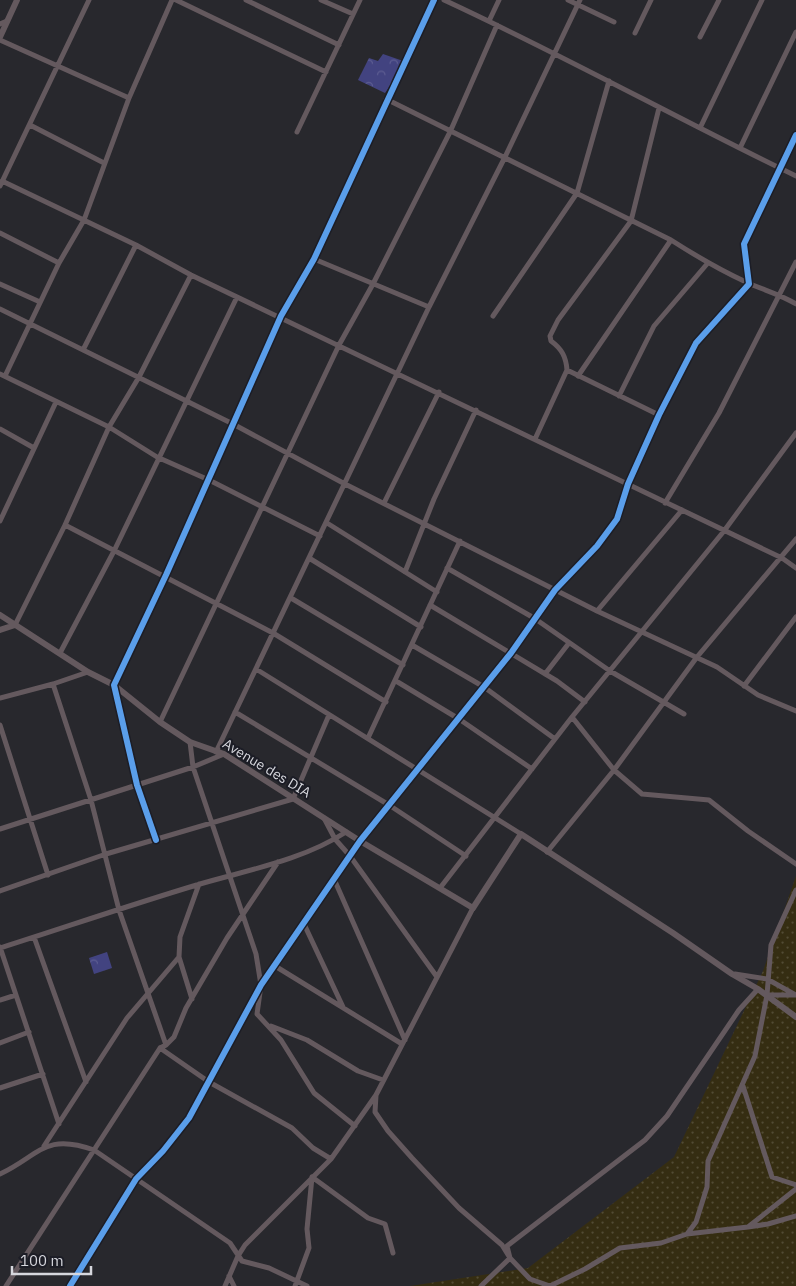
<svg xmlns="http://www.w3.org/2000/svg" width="796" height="1286" viewBox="0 0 796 1286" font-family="'IBM Plex Sans',sans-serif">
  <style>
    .sand { fill: url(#sand-dots) }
    .park { fill: url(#park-crowns) }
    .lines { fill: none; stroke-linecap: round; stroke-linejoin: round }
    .minor { stroke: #64595e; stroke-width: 5 }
    .tertiary { stroke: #64595e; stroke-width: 6 }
    .cycleway-casing { stroke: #1c1d26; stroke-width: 9 }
    .cycleway { stroke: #5a9eea; stroke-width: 6 }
    .labels { text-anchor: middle; stroke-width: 4; stroke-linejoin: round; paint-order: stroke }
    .street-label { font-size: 14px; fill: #d6d7dd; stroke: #1c1d26 }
  </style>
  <defs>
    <pattern id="sand-dots" width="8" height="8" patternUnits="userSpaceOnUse" patternTransform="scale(1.25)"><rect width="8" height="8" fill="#352d12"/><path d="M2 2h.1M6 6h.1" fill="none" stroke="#524b34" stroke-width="1.8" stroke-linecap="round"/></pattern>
    <pattern id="park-crowns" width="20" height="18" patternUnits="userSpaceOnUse" patternTransform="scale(1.25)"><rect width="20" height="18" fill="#424380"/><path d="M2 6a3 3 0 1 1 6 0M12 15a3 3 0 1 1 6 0" fill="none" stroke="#5d5d92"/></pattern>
  </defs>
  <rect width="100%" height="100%" fill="#28282d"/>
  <path class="sand" d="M796,876V1286H410L528,1268L674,1157L763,971Z"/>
  <path class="park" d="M383,54L406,62L385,93L358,80L369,58L378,61Z
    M107,952L112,968L94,974L89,958Z"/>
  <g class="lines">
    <path class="minor" d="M176,0L326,72
      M246,0L339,45
      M321,0L353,14
      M444,0C563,55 678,119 796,176
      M568,0L614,22
      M489,21L499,0
      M0,24L7,21
      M635,33L651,0
      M700,37L719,0
      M0,40L129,98
      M386,99L671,240C696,256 720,270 746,282C763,290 780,294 796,304
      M30,125L104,163
      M700,128L762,0
      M297,132L360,0
      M740,148L796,32
      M2,181L136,245L191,275L782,558L796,568
      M0,186L89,0
      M0,233L59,263
      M314,259L429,307
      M0,284L40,302
      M0,309L233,424L345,484L597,611L717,667L758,695L796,711
      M493,316L577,193L609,81
      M83,350L136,245
      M567,370C566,357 562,349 551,341L550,336L558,320L631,221L659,108
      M0,374L109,427L157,457L209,480L320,536
      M5,376L59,263L84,220L129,98L172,0
      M578,376L671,240
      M619,396L654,326L707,264
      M0,429L34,448
      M535,439L567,370L659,415
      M384,503L439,392
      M665,503L719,413L796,262
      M0,521L56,402
      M327,523L437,592
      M65,525L273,633L386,702
      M309,558L421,627
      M447,568L534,618L610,671L684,714
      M405,572L434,499L476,410
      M291,598L403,665
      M430,605L557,681L585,702
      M597,611L682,510
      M15,625L65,525L109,427L139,377L191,275
      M412,645L484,687L555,739
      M60,653L114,551L237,297
      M256,669L521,834
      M545,674L569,643
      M396,681L459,719L532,769
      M744,686L796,617
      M0,698L53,684L88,672
      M235,712L389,805L466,856
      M572,717L614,770L642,794L709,800L748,831L796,864
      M160,722L339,345L373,284L450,132L497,25
      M0,725L48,875
      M368,738L460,541
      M190,742L193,767L224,754
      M216,752L429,307L505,157L580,0
      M324,818L335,839L350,856L437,977
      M0,829L193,767L256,954L261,985L257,1014L281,1040L314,1093L355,1126
      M156,840L137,785L114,685L166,575L281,316L314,259L434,0
      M547,852L614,770L697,657L796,539
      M334,879L405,1040
      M440,888L572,717L724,531L796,433
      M0,891L106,854L293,799L329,715
      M304,924L343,1007
      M34,937L86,1082
      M0,947L59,1124
      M0,948C66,927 133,904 200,884C248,870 303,860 346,832
      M179,957L192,999
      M275,966L402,1044
      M735,974L767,979L796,995
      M767,995H794
      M0,1000L16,995
      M271,1026L307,1040L358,1071L383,1080
      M0,1043L29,1032
      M166,1045L174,1037L186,1008L227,938L278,862
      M160,1048L209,1082L292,1128L313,1148L331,1159
      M743,1086L772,1177L796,1185
      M0,1088L43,1074
      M376,1095L375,1112L388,1131L412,1158L459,1208L502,1245L510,1258L530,1279L550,1286
      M44,1146L127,1018L179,957L180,937L199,884
      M0,1174C39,1156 44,1132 94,1150L230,1243L242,1261L269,1268L307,1286
      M312,1177L368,1218L385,1224L393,1253
      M748,1227L768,1224L796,1216
      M687,1234L748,1227L796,1189
      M229,1276L234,1286
      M6,1286L160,1048L166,1045L119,910L91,800L53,684
      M70,1286L136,1179L163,1151L189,1118L261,985L360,841L511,653L555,590L597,546L617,519L628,484L659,415L696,343L749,284L744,244L796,135
      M225,1286L238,1256L245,1245L331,1159L376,1095L473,908
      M295,1286L309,1248L307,1229L312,1177
      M481,1286L510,1258L507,1246L645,1140L667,1116L739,1010L758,989
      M550,1286L585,1269L620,1248L661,1243L687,1234L696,1222L707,1187L708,1161L755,1056L767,995L771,945L796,890"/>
    <path class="tertiary" d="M0,37L17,0
      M0,615L88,672L114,685L160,722L190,742L224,754L360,841L473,908L521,834L673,933L732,974L758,989L796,1017
      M0,630L15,625"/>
    <g class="cycleway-casing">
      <path id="cycleway" d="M156,840L137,785L114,685L166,575L281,316L314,259L434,0
        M70,1286L136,1179L163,1151L189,1118L261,985L360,841L511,653L555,590L597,546L617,519L628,484L659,415L696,343L749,284L744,244L796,135"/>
    </g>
    <use href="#cycleway" class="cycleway"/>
  </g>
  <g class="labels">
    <g class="street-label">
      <text transform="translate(267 768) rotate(31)" y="5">Avenue des DIA</text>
    </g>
  </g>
  <path d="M12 1266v8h79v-8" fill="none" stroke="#d6d7dd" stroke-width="2.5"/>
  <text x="20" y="1266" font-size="15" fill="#d6d7dd" stroke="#1c1d26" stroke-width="4" paint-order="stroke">100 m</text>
</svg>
